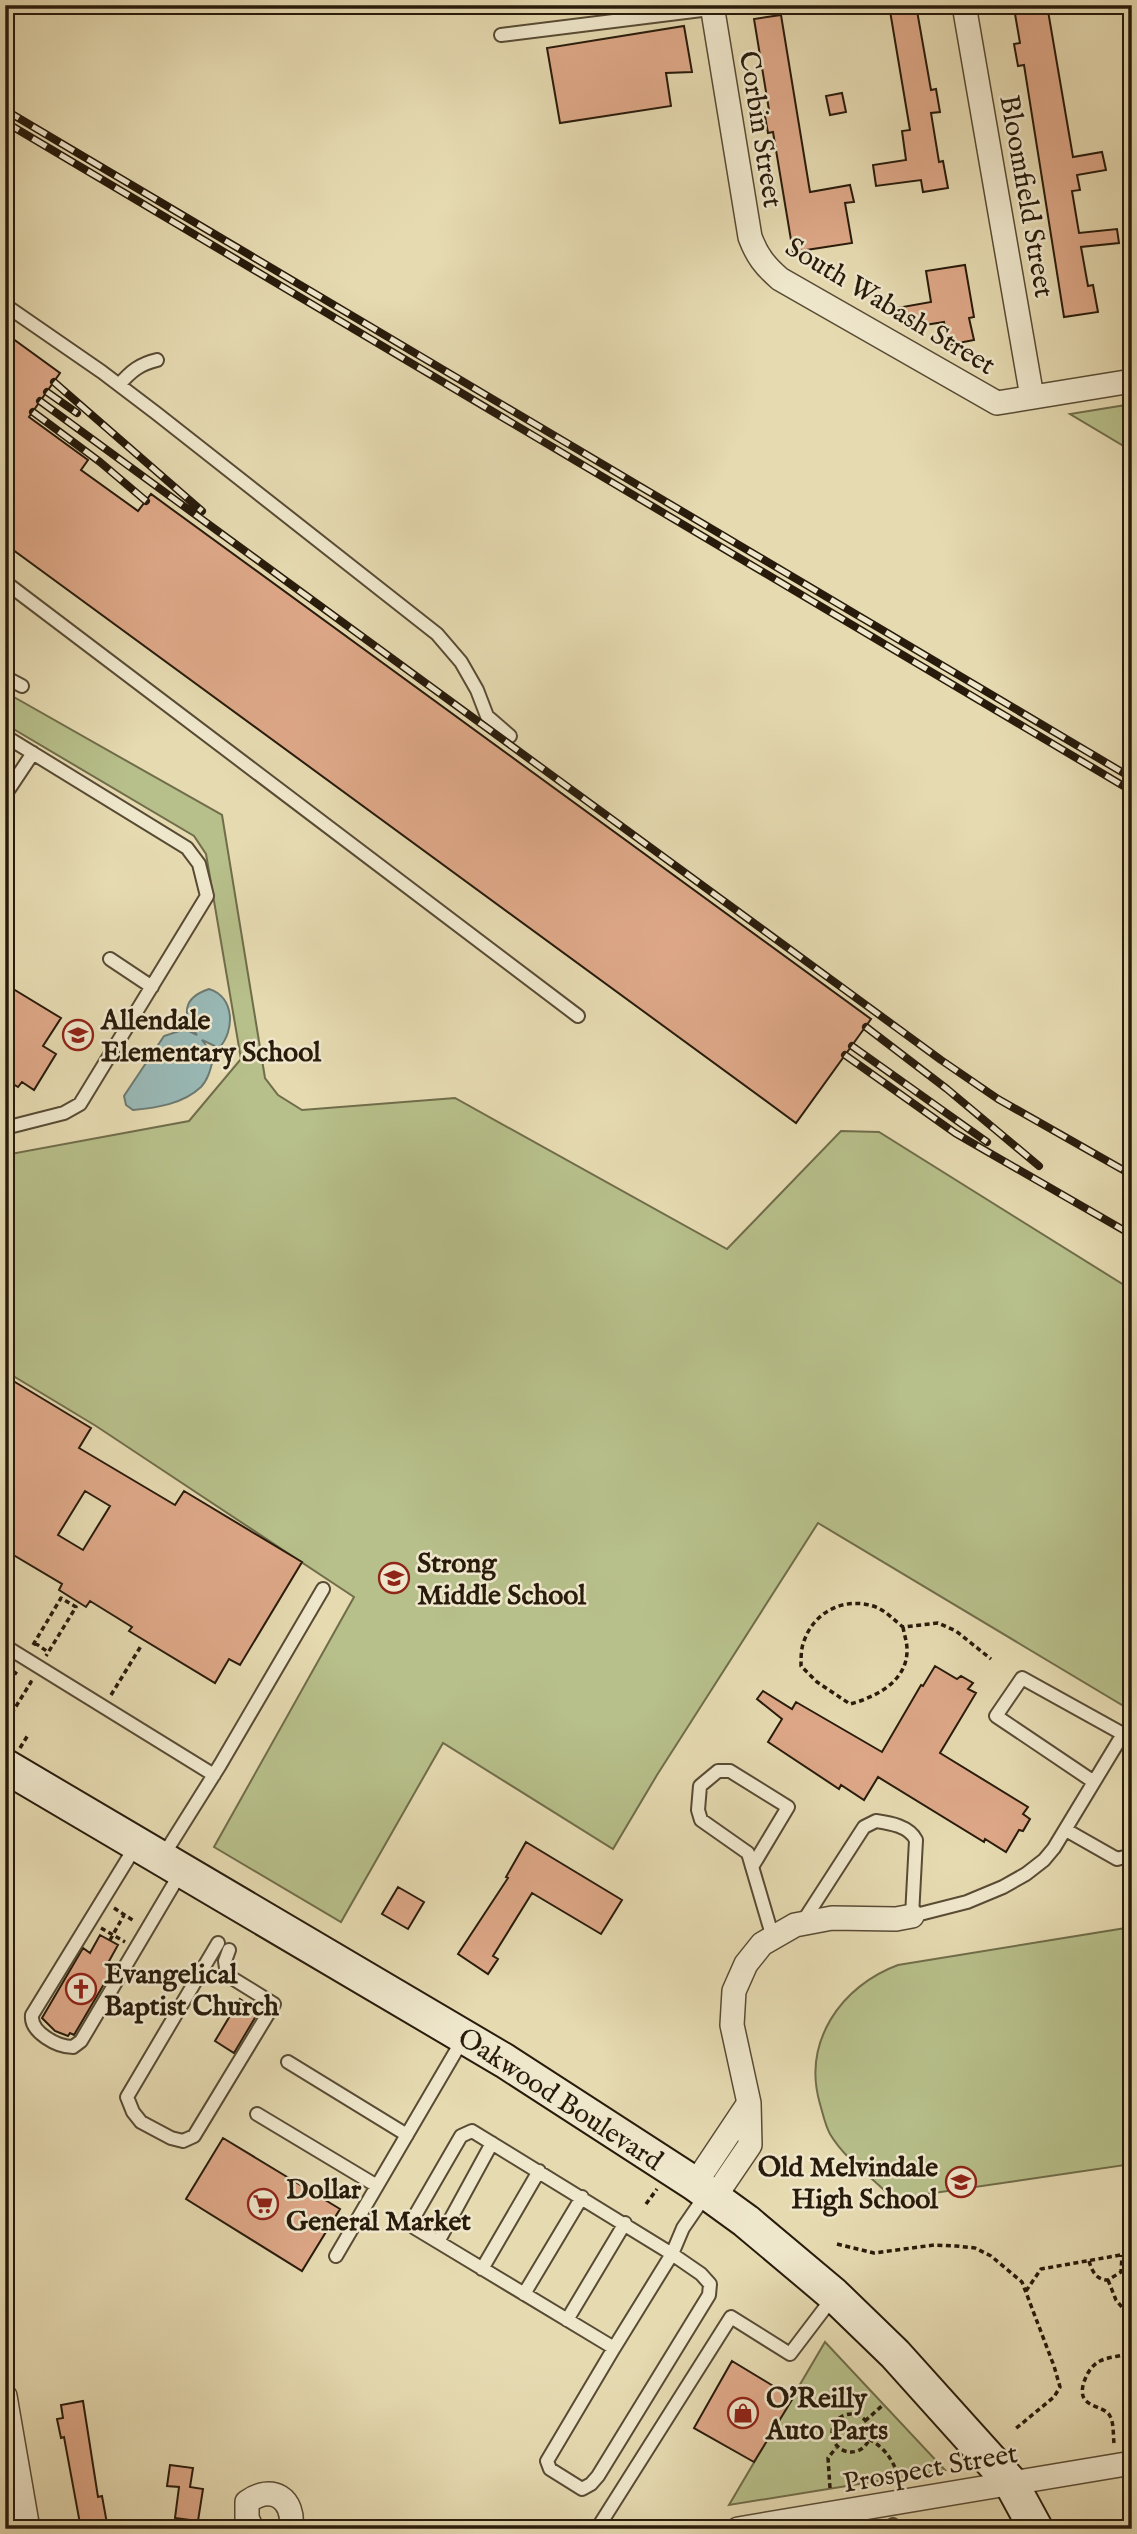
<svg xmlns="http://www.w3.org/2000/svg" width="1137" height="2534" viewBox="0 0 1137 2534" font-family="'IM FELL English',serif">
  <style>
    .green { fill: #b7bf8a; stroke: #706d4a; stroke-width: 2 }
    .water { fill: #99b8b5; stroke: #6c7971; stroke-width: 2 }
    .building { fill: #dea888; stroke: #281b0b; stroke-width: 2; fill-rule: evenodd }
    .lines { fill: none; stroke-linecap: round; stroke-linejoin: round }
    .lane-casing { stroke: #584b34; stroke-width: 16 }
    .street-casing { stroke: #584b34; stroke-width: 26 }
    .secondary-casing { stroke: #281b0b; stroke-width: 37 }
    .path { stroke: #281b0b; stroke-width: 3.5; stroke-dasharray: 5 3.5; stroke-linecap: butt }
    .lane { stroke: #efe7cc; stroke-width: 12 }
    .street { stroke: #efe7cc; stroke-width: 23 }
    .secondary { stroke: #efe7cc; stroke-width: 33 }
    .rail-casing { stroke: #281b0b; stroke-width: 8 }
    .rail { stroke: #efe7cc; stroke-width: 5; stroke-dasharray: 16; stroke-linecap: butt }
    .labels { text-anchor: middle; stroke-width: 5; stroke-linejoin: round; paint-order: stroke }
    .street-label { font-size: 28px; fill: #281b0b; stroke: #efe7cc }
    .poi-label { font-size: 28px; font-weight: bold; fill: #281b0b; stroke: #efe7cc; text-anchor: start }
  </style>
  <rect width="100%" height="100%" fill="#e6dab1"/>
  <filter id="stains"><feTurbulence type="fractalNoise" baseFrequency=".00286" numOctaves="4"/><feColorMatrix values="0 0 0 0 .2 0 0 0 0 .09 0 0 0 0 .02 0 0 0 .5 -.17"/></filter>
  <radialGradient id="worn" r=".72"><stop offset=".6" stop-color="#630" stop-opacity="0"/><stop offset="1" stop-color="#630" stop-opacity=".3"/></radialGradient>
  <path class="green" d="M1132,404V451L1070,414Z
    M5,692L222,815L265,1078L278,1095L302,1110L455,1098L727,1249L841,1131L879,1132L1132,1290V1711L818,1523L657,1775L613,1849L443,1743L341,1922L214,1847L354,1597L96,1426L5,1371V1155L189,1121L241,1059L206,854L194,836L5,724Z
    M1132,1927V2164L893,2199C873,2177 846,2161 830,2134C825,2125 823,2114 820,2104C802,2042 841,1986 898,1965Z
    M825,2342L945,2470L729,2505Z"/>
  <path class="water" d="M209,989C235,997 235,1031 219,1048L202,1040L214,1056C211,1066 209,1079 201,1087C183,1104 156,1108 133,1110L126,1105L124,1096L164,1036L185,1029L197,1035C182,1015 182,998 209,989Z"/>
  <path class="building" d="M889,5H916L931,90L936,89L940,112L931,113L939,162L943,161L948,188L923,192L921,180L876,186L873,165L906,160L902,131L910,130Z
    M1034,5H1047L1073,157L1102,152L1106,170L1077,175L1080,190L1072,191L1079,233L1117,229L1119,243L1081,247L1088,286L1093,285L1098,312L1064,317L1024,65L1018,66L1014,44L1020,43L1014,8Z
    M781,15L810,192L850,185L854,202L845,203L852,243L793,252L773,132L768,133L764,111L769,110L754,19Z
    M684,26L692,72L666,73L671,106L560,123L547,48Z
    M842,93L846,112L830,115L826,96Z
    M965,265L974,317L969,318L974,340L948,345L944,322L913,327L899,320L897,308L931,302L926,271Z
    M5,333L60,373L29,417L88,460L81,470L138,511L151,494L871,1019L796,1123L5,544Z
    M5,984L61,1018L43,1046L56,1054L34,1090L22,1082L18,1087L5,1079Z
    M5,1376L91,1428L79,1448L175,1505L184,1491L302,1562L240,1665L229,1659L215,1683L129,1631L132,1627L90,1601L86,1607L59,1590L62,1584L5,1550ZM85,1491L110,1506L83,1550L58,1535Z
    M935,1666L957,1679L961,1676L973,1683L968,1689L976,1693L940,1753L1028,1807L1023,1814L1030,1819L1023,1831L1019,1830L1006,1852L985,1839L984,1842L878,1777L864,1800L841,1785L839,1789L768,1742L782,1719L757,1699L763,1691L792,1709L796,1702L882,1752L921,1685L923,1686Z
    M526,1842L622,1900L601,1934L532,1893L493,1956L498,1959L488,1974L458,1954L508,1878L506,1877Z
    M398,1887L424,1902L408,1929L382,1914Z
    M100,1935L118,1945L108,1963L114,1967L74,2035L70,2033L68,2036L55,2031L42,2018L83,1948L90,1953Z
    M240,1999L259,2011L234,2053L215,2041Z
    M223,2138L340,2209L302,2271L186,2199Z
    M732,2361L793,2398L754,2462L694,2428Z
    M83,2401L98,2497L102,2496L108,2529H81L64,2437L61,2438L57,2419L63,2418L61,2405Z
    M170,2465L193,2468L190,2487L203,2489L198,2521L175,2518L179,2487L167,2486Z"/>
  <g class="lines">
    <g class="lane-casing">
      <path id="lane" d="M501,35L742,5
        M5,305L102,372L156,413L437,634L461,662L477,690L487,716L510,736
        M119,385C131,371 140,364 157,360
        M5,582L578,1016
        M5,677L22,686
        M5,736L187,848L199,864L207,896L80,1104L64,1113L5,1128
        M9,789L33,753
        M110,959L152,987
        M5,1646L214,1775
        M1094,1782L996,1716L1022,1678L1132,1739
        M1066,1830L1117,1859L1132,1855
        M137,1844L32,2015C30,2032 57,2047 73,2047L81,2041L181,1872
        M163,1856L220,1765L323,1589
        M752,1867L788,1807L730,1771H718L700,1786L698,1810L701,1820L748,1853L773,1938
        M802,1923L864,1827L876,1821C890,1823 909,1826 916,1840L912,1916L967,1902L1003,1887L1026,1874L1044,1860L1054,1848L1123,1734
        M218,1943L127,2097L133,2112L141,2122L171,2138L183,2141L194,2136L274,2004L227,1975L225,1961L229,1950
        M288,2062L407,2135
        M257,2114L377,2186
        M438,2242L492,2143
        M336,2256L463,2039
        M482,2269L539,2171
        M524,2294L582,2197
        M567,2320L625,2223
        M614,2348L672,2254L472,2131L461,2136L413,2219L415,2228L614,2348L547,2461L550,2469L582,2489L591,2484L598,2476L709,2295L710,2284L701,2274L672,2254L683,2228L707,2193
        M893,2525L894,2529
        M597,2529L731,2317L790,2354L834,2296"/>
    </g>
    <g class="street-casing">
      <path id="street" d="M712,5L750,237C757,256 765,266 780,279L997,403L1132,381
        M964,5L1032,397
        M695,2184L749,2103
        M714,2198L750,2145L749,2103L732,2025L734,1991L746,1964L762,1944L795,1925L832,1918L896,1919L912,1916
        M5,2396L28,2529
        M252,2529L247,2518V2502C272,2484 295,2498 291,2529
        M738,2529L1132,2463"/>
    </g>
    <g class="secondary-casing">
      <path id="secondary" d="M5,1766L505,2061L695,2184L746,2221L834,2295L895,2354L1011,2483L1036,2529"/>
    </g>
    <path class="path" d="M903,1627C904,1634 907,1642 907,1649C908,1681 876,1697 850,1704L817,1682L801,1666C801,1659 801,1650 803,1644C813,1611 845,1596 876,1607C886,1611 895,1621 903,1627L938,1623L956,1631L991,1659
      M35,1643L48,1652
      M33,1645L61,1598L76,1607L46,1656
      M5,1687L14,1672L17,1674
      M111,1695L141,1646
      M7,1721L31,1682L27,1680
      M20,1748L28,1735
      M114,1908L134,1921
      M101,1928L125,1942
      M110,1940L124,1915
      M646,2204L657,2189
      M837,2244L874,2253L934,2245L956,2246L975,2248L991,2256L1022,2282L1054,2366L1060,2387L1054,2397L1014,2430
      M1089,2261C1092,2271 1096,2280 1108,2280L1121,2272L1122,2255
      M1108,2280L1116,2300L1132,2319
      M1026,2291L1041,2269L1132,2253
      M832 2433a19 19 0 1 1 38 0a19 19 0 1 1-38 0Z
      M865,2421L884,2404
      M869,2439C886,2449 892,2459 899,2477
      M1114,2443C1113,2435 1114,2423 1110,2416C1104,2404 1075,2409 1084,2382C1087,2373 1092,2365 1100,2361C1110,2356 1122,2357 1132,2352
      M830,2488L828,2458L836,2448"/>
    <use href="#lane" class="lane"/>
    <use href="#street" class="street"/>
    <use href="#secondary" class="secondary"/>
    <g class="rail-casing">
      <path id="rail" d="M5,110L1132,778
        M5,122L1132,791
        M54,382L202,511
        M47,392L77,413
        M40,401L941,1060L998,1099L1132,1175
        M33,412L100,462L146,501
        M866,1027L947,1089L1039,1166
        M852,1046L987,1142
        M845,1055L955,1133L1132,1235"/>
    </g>
    <use href="#rail" class="rail"/>
  </g>
  <defs>
    <g id="school-ring" transform="scale(1.575)"><circle r="9.5" fill="#efe7cc" stroke="#8f2418" stroke-width="1.5"/><path d="M0-5L7-2L0 1L-7-2ZM-4 1L0 2.5L4 1V4Q0 6-4 4Z" fill="#8f2418"/></g>
    <g id="church-ring" transform="scale(1.575)"><circle r="9.5" fill="#efe7cc" stroke="#8f2418" stroke-width="1.5"/><path d="M-1.2-6h2.4v3.5h3.3v2.4h-3.3V6h-2.4V-.1h-3.3v-2.4h3.3Z" fill="#8f2418"/></g>
    <g id="supermarket-ring" transform="scale(1.575)"><circle r="9.5" fill="#efe7cc" stroke="#8f2418" stroke-width="1.5"/><path d="M-6-5.5h2.5l.6 2H6L4.5 2H-2.5L-4.4-4H-6ZM-1.5 3.2a1.3 1.3 0 1 0 .1 0ZM3 3.2a1.3 1.3 0 1 0 .1 0Z" fill="#8f2418"/></g>
    <g id="shop-ring" transform="scale(1.575)"><circle r="9.5" fill="#efe7cc" stroke="#8f2418" stroke-width="1.5"/><path d="M-5-2.5h2.3a2.7 3.5 0 0 1 5.4 0H5L5.5 6h-11ZM-1.5-2.5h3a1.5 2.3 0 0 0-3 0Z" fill="#8f2418"/></g>
  </defs>
  <g fill-rule="evenodd">
    <use href="#school-ring" x="78" y="1035"/>
    <use href="#school-ring" x="394" y="1578"/>
    <use href="#church-ring" x="81" y="1989"/>
    <use href="#school-ring" x="961" y="2182"/>
    <use href="#supermarket-ring" x="263" y="2204"/>
    <use href="#shop-ring" x="743" y="2413"/>
  </g>
  <g class="labels">
    <g class="street-label">
      <text transform="translate(762 129) rotate(81)" y="10">Corbin Street</text>
      <text transform="translate(1028 196) rotate(80)" y="10">Bloomfield Street</text>
      <text transform="translate(891 305) rotate(31)" y="10">South Wabash Street</text>
      <text transform="translate(561 2098) rotate(33)" y="10">Oakwood Boulevard</text>
      <text transform="translate(930 2467) rotate(-10)" y="10">Prospect Street</text>
    </g>
    <g class="poi-label">
      <text x="101" y="1029">Allendale<tspan x="101" dy="32">Elementary School</tspan></text>
      <text x="417" y="1572">Strong<tspan x="417" dy="32">Middle School</tspan></text>
      <text x="104" y="1983">Evangelical<tspan x="104" dy="32">Baptist Church</tspan></text>
      <text x="938" y="2176" text-anchor="end">Old Melvindale<tspan x="938" dy="32">High School</tspan></text>
      <text x="286" y="2198">Dollar<tspan x="286" dy="32">General Market</tspan></text>
      <text x="766" y="2407">O'Reilly<tspan x="766" dy="32">Auto Parts</tspan></text>
    </g>
  </g>
  <rect width="1137" height="2534" fill="none" stroke="#e6dab1" stroke-width="28"/>
  <rect x="7" y="7" width="1123" height="2520" fill="none" stroke="#281b0b" stroke-width="3.5"/>
  <rect x="14" y="14" width="1109" height="2506" fill="none" stroke="#281b0b" stroke-width="2"/>
  <rect width="100%" height="100%" filter="url(#stains)"/>
  <rect width="100%" height="100%" fill="url(#worn)"/>
</svg>
